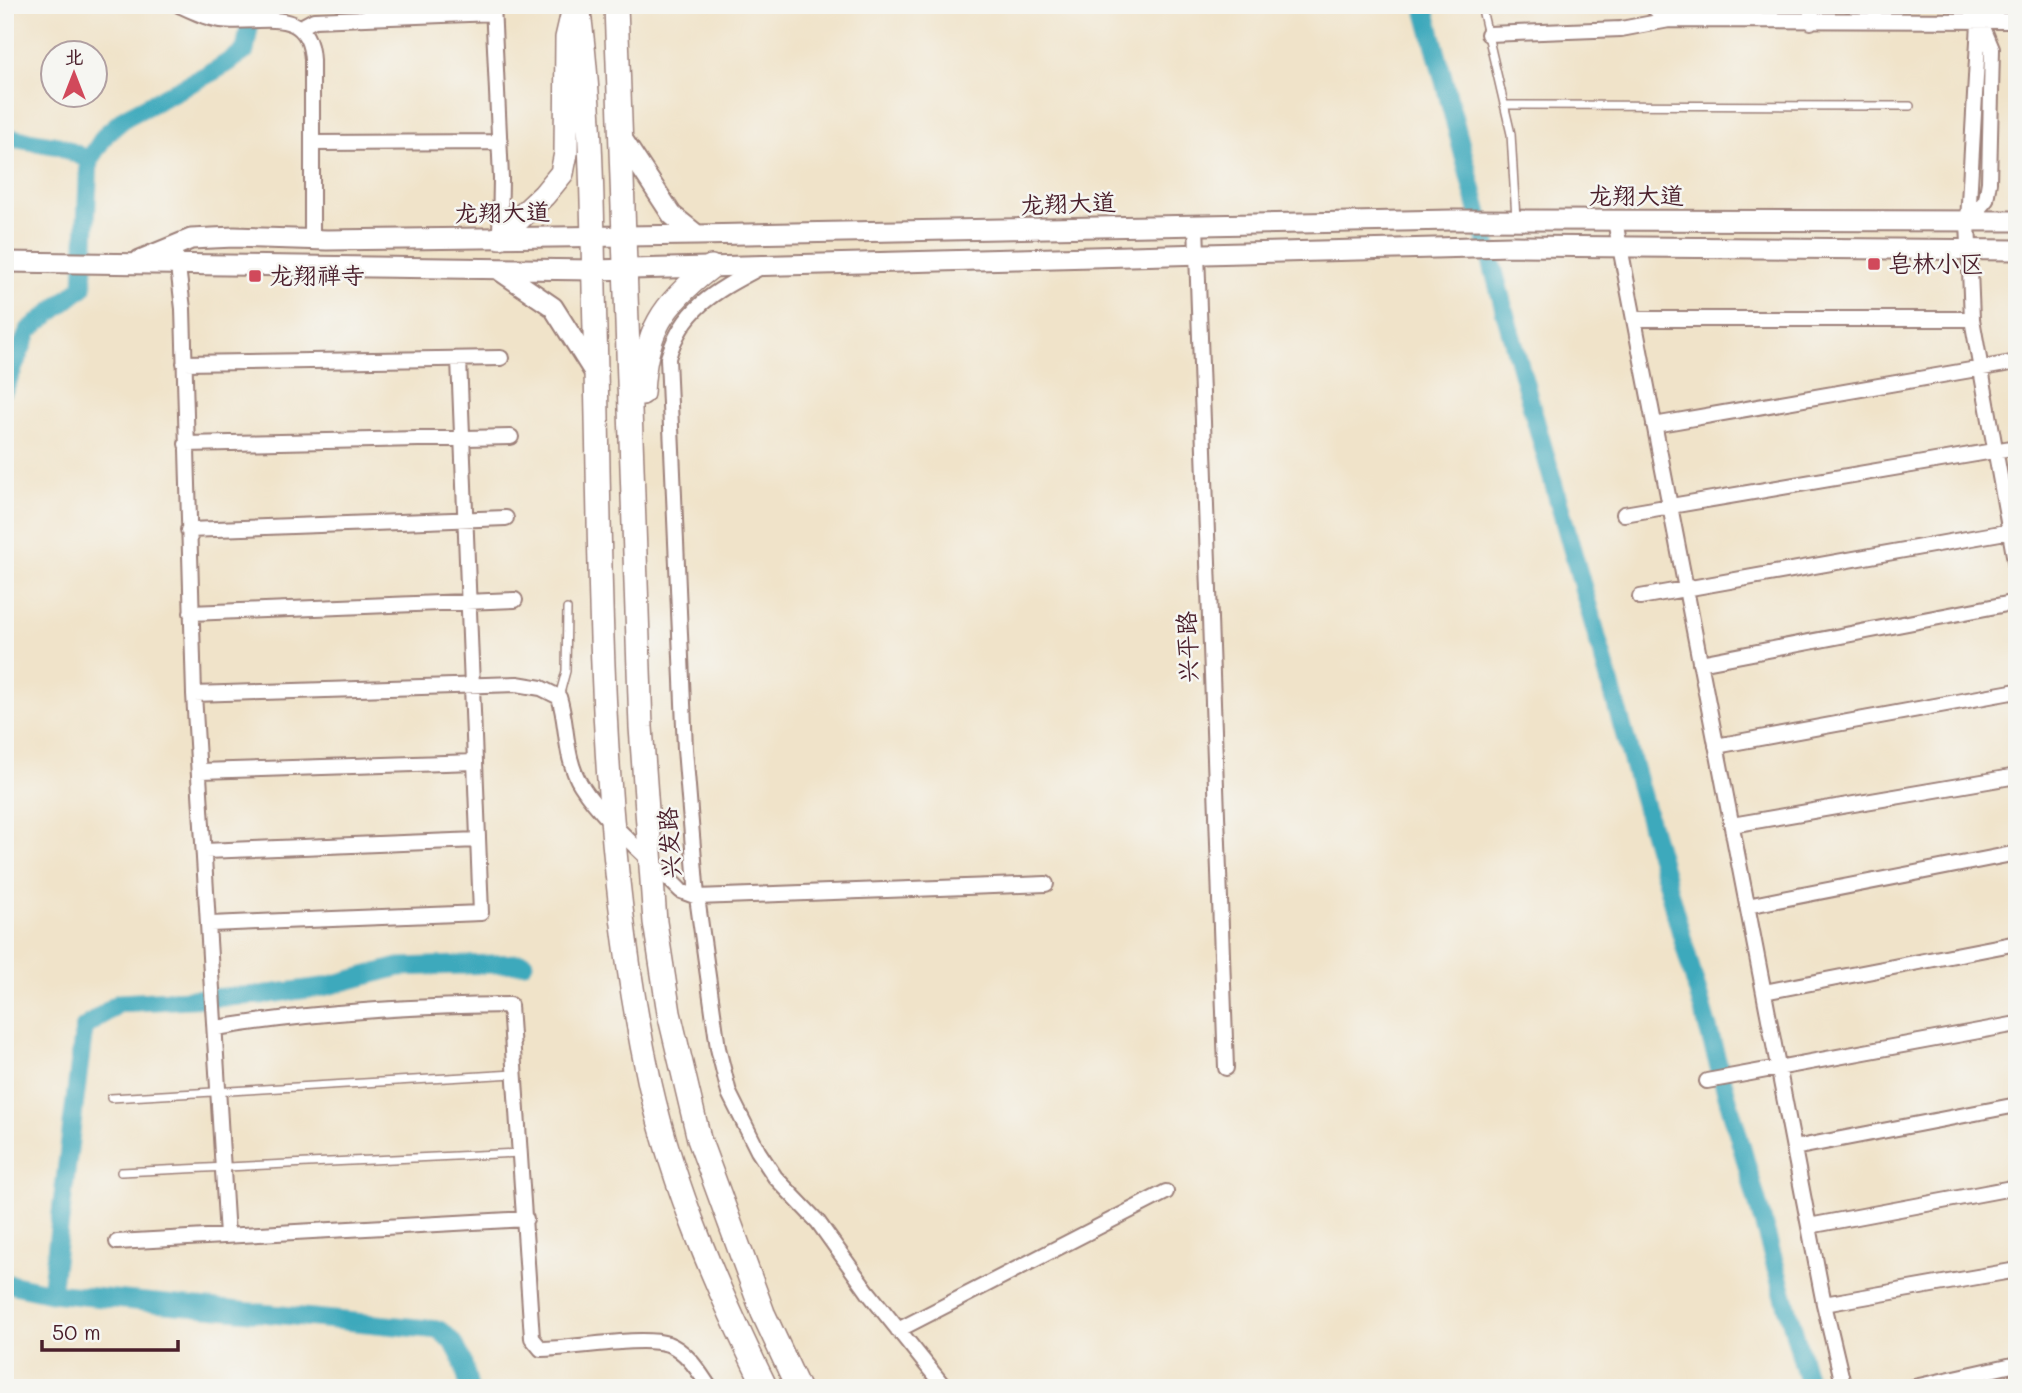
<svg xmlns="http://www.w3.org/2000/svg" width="2022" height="1393" viewBox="0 0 2022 1393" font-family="Mali,'LXGW WenKai TC',sans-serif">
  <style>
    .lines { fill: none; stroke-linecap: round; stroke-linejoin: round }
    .canal { stroke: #3ca9bc; stroke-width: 19 }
    .service-casing { stroke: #9d817a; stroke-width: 10 }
    .minor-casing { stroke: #9d817a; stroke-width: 18 }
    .secondary-casing { stroke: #9d817a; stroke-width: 23 }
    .primary-casing { stroke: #9d817a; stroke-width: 26 }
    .service { stroke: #fff; stroke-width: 7 }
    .minor { stroke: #fff; stroke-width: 14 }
    .secondary { stroke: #fff; stroke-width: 19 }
    .primary { stroke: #fff; stroke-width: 23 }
    .poi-dot { fill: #d1495b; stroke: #f6f6f2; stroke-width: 2.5 }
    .labels { text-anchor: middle; stroke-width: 5; stroke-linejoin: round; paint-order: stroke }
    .street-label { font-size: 24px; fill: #4a1f2b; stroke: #f6f6f2 }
    .poi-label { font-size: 24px; fill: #4a1f2b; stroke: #f6f6f2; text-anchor: start }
  </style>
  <rect width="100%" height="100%" fill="#f6f6f2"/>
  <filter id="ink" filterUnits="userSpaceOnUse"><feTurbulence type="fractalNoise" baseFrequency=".0143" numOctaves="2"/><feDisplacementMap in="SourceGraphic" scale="14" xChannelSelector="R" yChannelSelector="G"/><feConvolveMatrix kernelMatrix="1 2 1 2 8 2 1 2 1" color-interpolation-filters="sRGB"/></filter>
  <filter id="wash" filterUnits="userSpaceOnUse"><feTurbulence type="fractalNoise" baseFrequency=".00686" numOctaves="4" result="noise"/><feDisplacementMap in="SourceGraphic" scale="28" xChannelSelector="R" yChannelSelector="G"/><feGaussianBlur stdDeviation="1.57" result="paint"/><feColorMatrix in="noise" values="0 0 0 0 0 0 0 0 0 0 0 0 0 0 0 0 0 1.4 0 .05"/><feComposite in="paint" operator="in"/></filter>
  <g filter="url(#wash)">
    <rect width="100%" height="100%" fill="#f0e3c9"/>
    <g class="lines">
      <path class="canal" d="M1424,5L1505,313L1810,1388
        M5,137L59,146L89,160
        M5,388L29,330L83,287L89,160L106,134L126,117L216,70L245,51L253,5
        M5,1283L51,1293L439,1330C460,1344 464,1364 469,1388
        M51,1293L84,1028L119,1003L261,995L323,987L399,967L524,963"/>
    </g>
  </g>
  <g filter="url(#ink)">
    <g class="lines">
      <g class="service-casing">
        <path id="service" d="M1481,5L1511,134L1516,219
          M1504,105L1910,106
          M559,697L566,671L567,609
          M111,1098L514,1074
          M121,1172L520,1153"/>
      </g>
      <g class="minor-casing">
        <path id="minor" d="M179,5C192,11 206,18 221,20C260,25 309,3 312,60V239
          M493,5L501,178L500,237
          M1650,5L1669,20L2017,21
          M1811,5V22
          M1980,5L1968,221L1972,319L2017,572
          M301,27L314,20L494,13
          M1488,34L1621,29L1669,20
          M312,143L500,142
          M1615,221L1824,1304L1844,1388
          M1968,221L1986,200L1989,182L1992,49L1982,25
          M1196,225L1226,1068
          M177,258L183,309L194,694L227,1236
          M761,267C716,291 683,307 668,358L685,749L697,897L718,1048L729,1093L758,1151L775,1177L818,1222L868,1292L945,1388
          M1634,319H1972
          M184,363L501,358
          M1654,425L2017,362
          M186,444L511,437
          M1624,514L2017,447
          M188,530L506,518
          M1640,597L2017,530
          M191,613L515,600
          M1700,663L2017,602
          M194,694L517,684L541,688L559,697C568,725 564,758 581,785C603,820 651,860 681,891L697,897L1046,884
          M1716,746L2017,691
          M200,771L475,762
          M1732,825L2017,776
          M205,851L478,840
          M1747,906L2017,853
          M210,924L481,913L459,359
          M1764,992L2017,943
          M216,1028C314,1012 410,1006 510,1005L532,1338L541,1349C573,1349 641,1335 668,1344C687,1351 699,1372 710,1388
          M1707,1081L2017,1024
          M1794,1148L2017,1105
          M1809,1226L2017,1187
          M117,1242L526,1219
          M1824,1304L2017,1270
          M898,1330L1166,1192
          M1910,1388L2017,1364"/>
      </g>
      <g class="secondary-casing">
        <path id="secondary" d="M623,140L672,215L697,235
          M140,260L191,239L234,237L327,240L697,235L1452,220L2017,221
          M5,262L594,270L1511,246L2017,250
          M499,270L553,307L596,375"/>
      </g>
      <g class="primary-casing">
        <path id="primary" d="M578,5C593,113 592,221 595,330C602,581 596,837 650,1084C674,1190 718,1291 766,1388
          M616,5L641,727L655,922L669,1013L699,1139L763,1313L798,1388
          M500,237L544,195L562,173L566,153L567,38L573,12
          M642,393C645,332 662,304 711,267"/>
      </g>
      <use href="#service" class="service"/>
      <use href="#minor" class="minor"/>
      <use href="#secondary" class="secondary"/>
      <use href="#primary" class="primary"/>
    </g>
  </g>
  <g class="poi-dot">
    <rect x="1867" y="257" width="14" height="14" rx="3.5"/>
    <rect x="248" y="269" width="14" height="14" rx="3.5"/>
  </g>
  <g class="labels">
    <g class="street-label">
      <text x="1636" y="204">龙翔大道</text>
      <text transform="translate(1068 204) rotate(-2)" y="8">龙翔大道</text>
      <text transform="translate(502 213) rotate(-1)" y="8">龙翔大道</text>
      <text transform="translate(1188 647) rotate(-92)" y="8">兴平路</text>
      <text transform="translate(670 843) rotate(-94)" y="8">兴发路</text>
    </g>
    <g class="poi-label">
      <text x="1888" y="272">皂林小区</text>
      <text x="269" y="284">龙翔禅寺</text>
    </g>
  </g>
  <rect width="2022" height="1393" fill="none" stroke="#f6f6f2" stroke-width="28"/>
  <g transform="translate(74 74)"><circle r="33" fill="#f6f6f2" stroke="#b1a0a2" stroke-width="2"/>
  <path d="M0-5L12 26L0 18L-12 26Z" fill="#d1495b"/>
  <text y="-10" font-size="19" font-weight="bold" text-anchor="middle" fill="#4a1f2b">北</text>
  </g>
  <path d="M42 1340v10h136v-10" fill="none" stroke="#4a1f2b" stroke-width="3.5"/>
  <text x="52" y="1340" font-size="21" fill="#4a1f2b" stroke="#f6f6f2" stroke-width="5" paint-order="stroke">50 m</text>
</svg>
